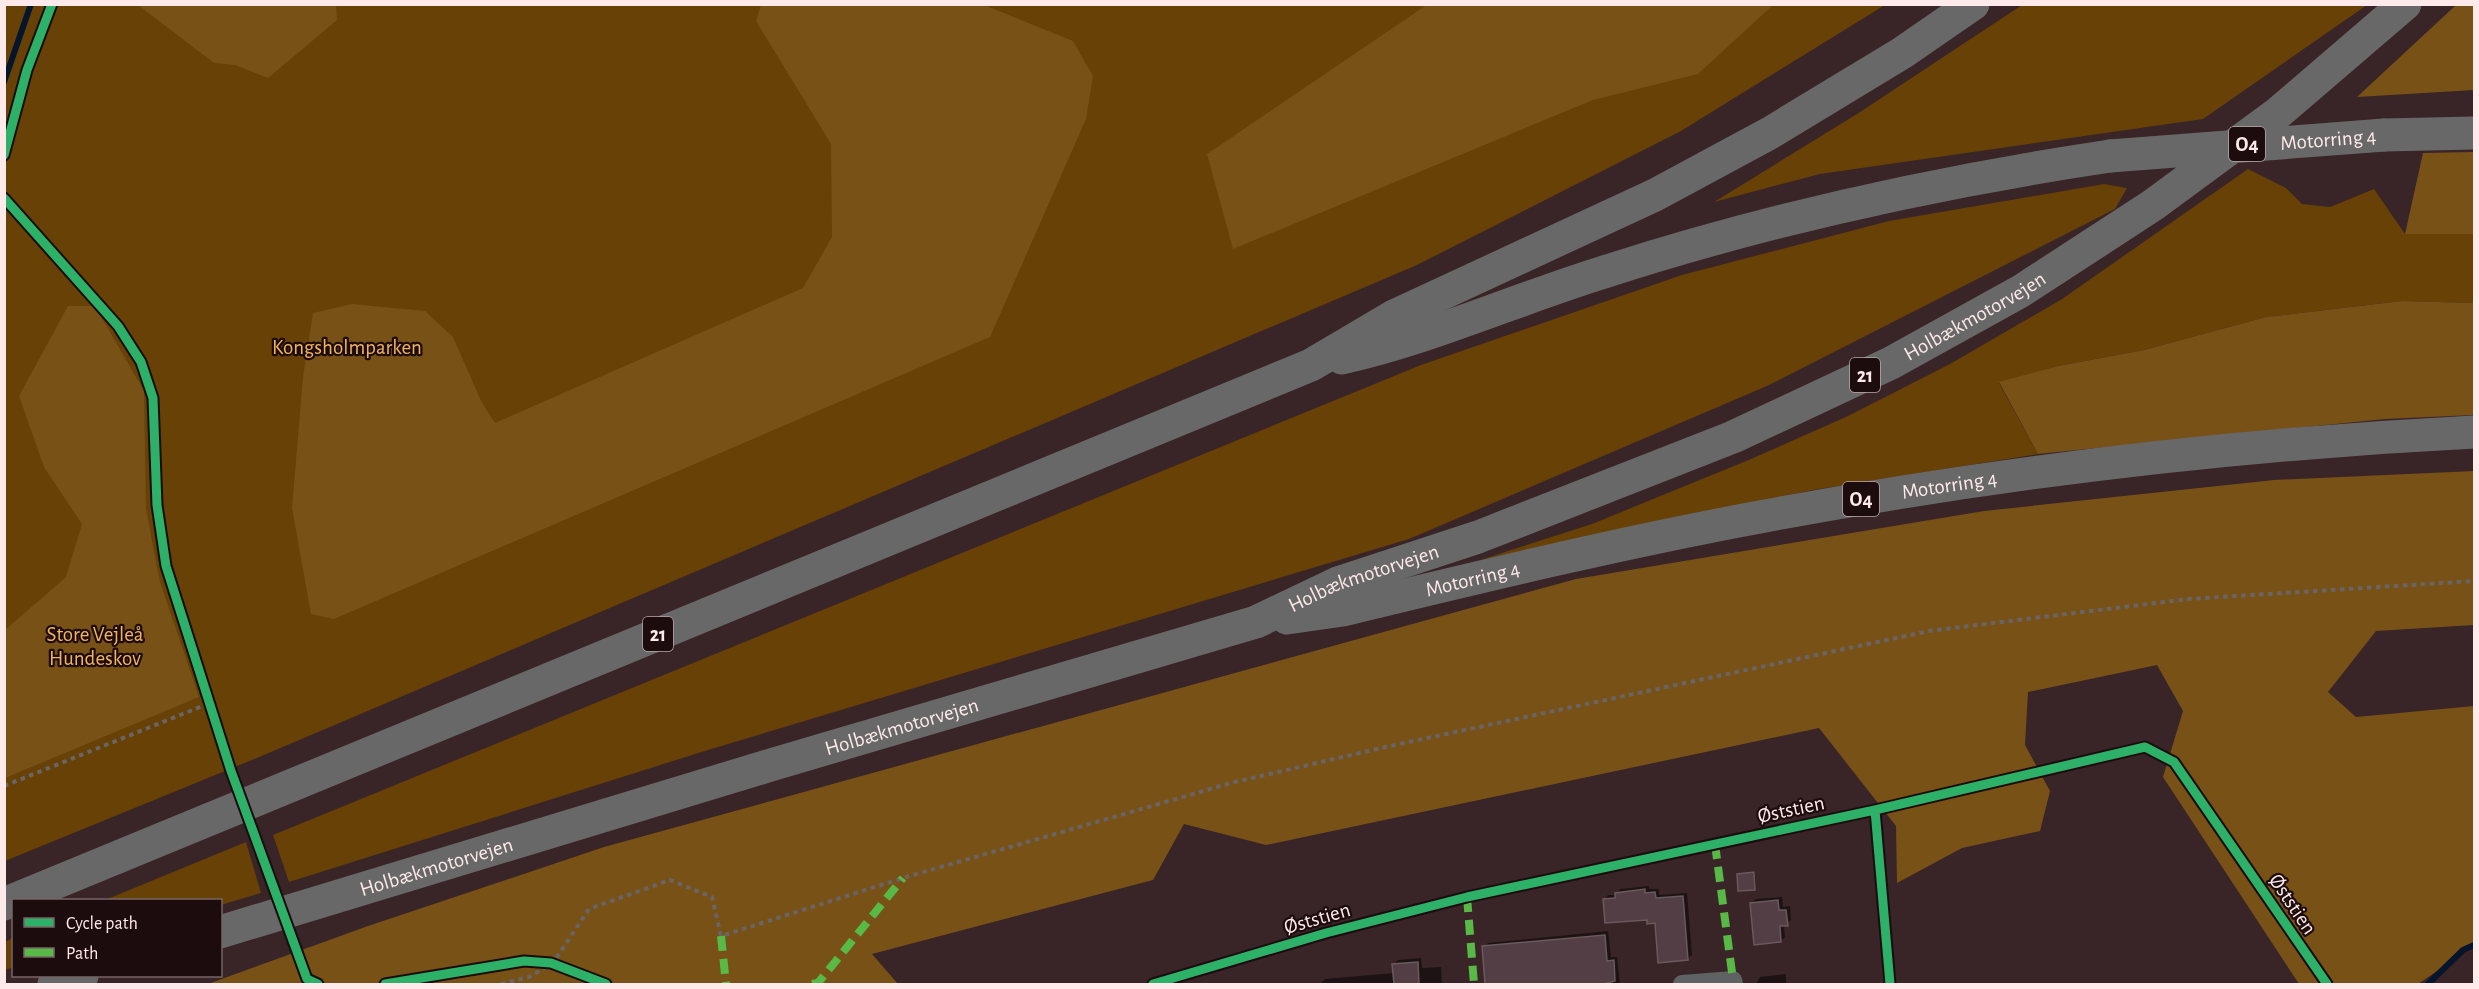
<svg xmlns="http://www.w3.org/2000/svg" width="2479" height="989" viewBox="0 0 2479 989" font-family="'Alegreya Sans',sans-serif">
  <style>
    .green { fill: #674105 }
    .forest { fill: #785117 }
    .shadow { fill: #0007 }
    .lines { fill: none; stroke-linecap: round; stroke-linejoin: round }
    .stream { stroke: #05152c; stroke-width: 6 }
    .building { fill: #533e45; stroke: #6a595d; stroke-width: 1.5 }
    .path { stroke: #696566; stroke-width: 4; stroke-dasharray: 4.5 4.5; stroke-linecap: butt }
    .street { stroke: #5e6262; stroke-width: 18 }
    .highway { stroke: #686868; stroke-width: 33 }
    .highway-bridge { stroke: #686868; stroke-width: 33 }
    .quiet { stroke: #58b947; stroke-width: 8; stroke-dasharray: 15 8; stroke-linecap: butt }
    .cycleway-casing { stroke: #1d0c0e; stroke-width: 13 }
    .cycleway { stroke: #2db169; stroke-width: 9 }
    .labels { text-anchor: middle; stroke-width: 4.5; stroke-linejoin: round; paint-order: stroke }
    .shield { fill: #1d0c0e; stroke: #bba7a9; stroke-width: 1.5 }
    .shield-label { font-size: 20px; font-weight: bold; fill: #ffeaeb }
    .street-label { font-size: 21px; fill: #ffeaeb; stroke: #1d0c0e }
    .park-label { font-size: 21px; fill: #f3b45e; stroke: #1d0c0e }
  </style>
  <rect width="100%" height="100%" fill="#392427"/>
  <path class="green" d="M5,5H1885L1681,131L1417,265L252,760L5,861Z
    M2022,5H2367L2203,119L1820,174L1714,202L1857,114Z
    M2248,169L2286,188L2302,204L2330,207L2374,189L2405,234H2474V303L2402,301L2266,317L2144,350L2058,366L1999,383L2038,454L1813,490L1480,560L1592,524L1751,459L1846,417L1950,364L2062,299Z
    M2104,184L2127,188L2115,209L1767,386L1409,539L708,750L289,882L273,835L1421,365L1682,275L1889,221Z
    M246,842L261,893L221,905L220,900H105Z
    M13,938V967L5,970V942Z"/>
  <path class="forest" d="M1428,4H1773V5L1698,74L1593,100L1233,249L1207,154Z
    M138,5H336L337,20L268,78L235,65L214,63Z
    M761,5H984L1073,41L1093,76L1086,119L990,337L334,619L311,614L292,508L303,377L313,313L352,304L425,311L453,337L482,403L495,423L803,288L832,237L831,144L756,21Z
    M2456,5H2474V90L2357,97Z
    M2474,152V234H2405L2423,153Z
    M2402,301L2474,303V415L2385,419L2038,454L1999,382L2058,366L2144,350L2266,317Z
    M68,306H95L144,391L146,509L160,582L199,697L5,778V630L66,577L82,524L44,467L19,396Z
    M2474,471V625L2376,631L2328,692L2356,717L2474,706V946L2418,984H2299L2163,777L2183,711L2157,665L2028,692L2025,745L2050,791L2040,831L1962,848L1897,883L1896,826L1819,728L1266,845L1184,824L1153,880L872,954L898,984H208L368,926L604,847L1576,579L1984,511L2274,480Z"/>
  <path class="shadow" d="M1755,871L1756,886L1754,888L1738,874Z
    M1649,886V889H1659V895L1687,893L1692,955L1687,959L1657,921L1604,900L1608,895H1616L1620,889Z
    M1782,897L1783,907L1790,906L1791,920L1784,925L1785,937L1781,941L1752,903L1756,899Z
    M1608,931L1611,957H1617L1620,984H1486L1484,947L1488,943Z
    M1421,958L1422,968L1441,967L1442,984H1320L1325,979L1394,973V964L1398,960Z
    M1786,974V984H1756L1760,977Z"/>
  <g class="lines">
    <path class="stream" d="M4,82L31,4
      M2428,984L2463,950L2474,945"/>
  </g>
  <path class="building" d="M1754,872L1755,890L1738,891L1737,874Z
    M1645,889V893L1655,892L1656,898L1683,896L1688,960L1658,963L1655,923L1647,924V920L1605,923L1603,899L1615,898V893Z
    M1778,900L1779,910H1786L1788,926H1780L1781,942L1754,945L1750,903Z
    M1605,935L1607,961L1614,960L1615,981L1604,984H1485L1482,946Z
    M1418,962L1419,984H1394L1392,964Z"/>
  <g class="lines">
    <path class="path" d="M4,786L210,703
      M501,984L529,977L553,963L589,909L670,880L712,897L721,936L903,878L1231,783L1390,746L1929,631L2188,599L2474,581"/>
    <path class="street" d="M1682,984L1733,980L1734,984"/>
    <g class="highway">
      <path d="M2384,135L2474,133"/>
      <path d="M1342,358C1431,338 1514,300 1601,273C1767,219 1937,182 2110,156"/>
      <path id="s1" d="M1287,618L1343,610C1483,576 1624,542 1765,516C2000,472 2236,444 2474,432"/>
      <path d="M4,904L1311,365L1394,316L1655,195L1770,133L1902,53L1973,4"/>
      <path id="s2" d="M220,932L774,764L1256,622L1338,583L1478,537L1733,437L1891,363L2021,291L2153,205L2278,113L2405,4"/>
      <path d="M54,984L82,976"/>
    </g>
    <path class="highway-bridge" id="s3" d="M2110,156L2384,135"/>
    <path class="quiet" d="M1715,844L1733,980
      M1467,897L1474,984
      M721,936L726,984
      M812,984L818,983L903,878"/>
    <g class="cycleway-casing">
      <path id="cycleway" d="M4,155L27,70L52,4
        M4,198L118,326L141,362L153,398L157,505L166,566L231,771L307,979L318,984
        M1875,810L1890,984
        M385,984L524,961L551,963L606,984
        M1153,984L1326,933L1467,897L1875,810L2145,747L2174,762L2327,984"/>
    </g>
    <use href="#cycleway" class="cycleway"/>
  </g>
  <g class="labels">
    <g class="shield">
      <rect x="2229" y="127" width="36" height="34" rx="4.5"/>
      <rect x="1850" y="358" width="30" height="34" rx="4.5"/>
      <rect x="1843" y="482" width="36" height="34" rx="4.5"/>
      <rect x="643" y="617" width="30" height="34" rx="4.5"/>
    </g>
    <g class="shield-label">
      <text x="2247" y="151">O4</text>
      <text x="1865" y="382">21</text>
      <text x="1861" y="506">O4</text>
      <text x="658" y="641">21</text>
    </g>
    <g class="street-label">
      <text dy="7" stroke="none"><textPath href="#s3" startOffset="219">Motorring 4</textPath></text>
      <text dy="7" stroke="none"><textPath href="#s2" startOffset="1864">Holbækmotorvejen</textPath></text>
      <text dy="7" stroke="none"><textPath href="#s1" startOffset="676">Motorring 4</textPath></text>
      <text dy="7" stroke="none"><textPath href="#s2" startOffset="1198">Holbækmotorvejen</textPath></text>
      <text dy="7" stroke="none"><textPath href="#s1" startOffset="190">Motorring 4</textPath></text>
      <text dy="7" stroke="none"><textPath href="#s2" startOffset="712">Holbækmotorvejen</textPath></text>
      <text transform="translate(1791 809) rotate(-12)" y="7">Øststien</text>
      <text dy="7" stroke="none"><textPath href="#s2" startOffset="226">Holbækmotorvejen</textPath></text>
      <text transform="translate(2293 904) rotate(56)" y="7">Øststien</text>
      <text transform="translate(1317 918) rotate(-16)" y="7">Øststien</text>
    </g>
    <g class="park-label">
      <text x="347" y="354">Kongsholmparken</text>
      <text x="95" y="641">Store Vejleå<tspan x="95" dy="24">Hundeskov</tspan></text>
    </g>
  </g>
  <rect width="2479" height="989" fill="none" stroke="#ffeaeb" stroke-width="12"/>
  <rect x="12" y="899" width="210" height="78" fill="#1d0c0e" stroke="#776566" stroke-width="1.5"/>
  <rect x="24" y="918" width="30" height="9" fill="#2db169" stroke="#776566" stroke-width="1.5"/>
  <text x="66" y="929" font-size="18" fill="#ffeaeb">Cycle path</text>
  <rect x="24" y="948" width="30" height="9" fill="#58b947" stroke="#776566" stroke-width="1.5"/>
  <text x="66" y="959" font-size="18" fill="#ffeaeb">Path</text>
</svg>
